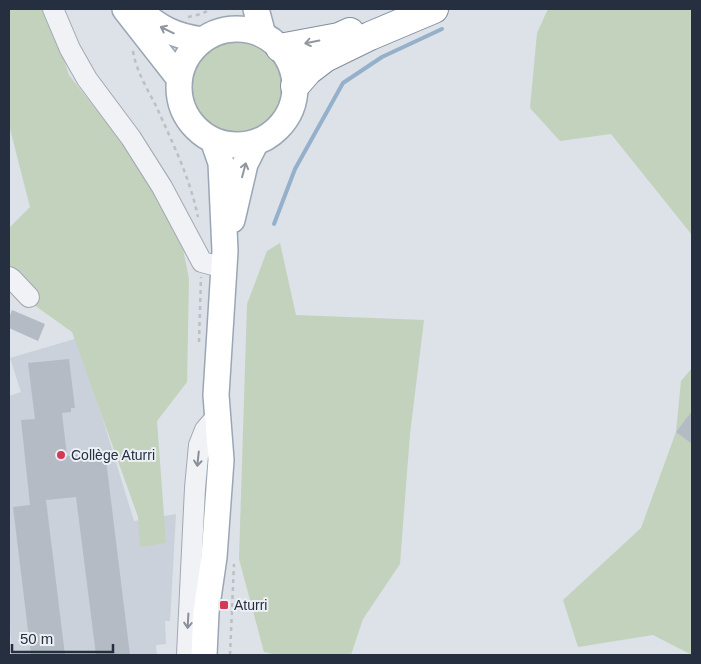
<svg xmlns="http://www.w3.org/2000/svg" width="701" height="664" viewBox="0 0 701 664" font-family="Arial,sans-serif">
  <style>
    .built { fill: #cbd1da }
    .green { fill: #c3d2bd }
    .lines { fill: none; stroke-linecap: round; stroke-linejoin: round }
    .stream { stroke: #95b0ca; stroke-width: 4 }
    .building { fill: #b4bbc5 }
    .minor-casing { stroke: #a2a8b2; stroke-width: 22 }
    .major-casing { stroke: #9ba6b4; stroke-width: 28 }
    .highway-casing { stroke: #838f9f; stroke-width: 30 }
    .path { stroke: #bbbfc6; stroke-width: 2.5; stroke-dasharray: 4 4; stroke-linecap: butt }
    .minor { stroke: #f0f2f6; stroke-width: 20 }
    .major { stroke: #fff; stroke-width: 25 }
    .highway { stroke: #fff; stroke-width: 28 }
    .oneway { stroke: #92979f }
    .oneway2 { stroke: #8a909a }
    .poi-dot { fill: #d63954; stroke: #ecf0f5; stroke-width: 2 }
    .labels { text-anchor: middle; stroke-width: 4; stroke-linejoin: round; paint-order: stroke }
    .poi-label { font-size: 14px; fill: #252f3f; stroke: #ecf0f5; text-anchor: start }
  </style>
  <rect width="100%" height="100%" fill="#dde1e8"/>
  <path class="built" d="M78,338L134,521L176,514L170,621H165L166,644L156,645L157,655H12L9,614V396L21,392L10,358Z"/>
  <path class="green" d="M9,9H47L69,75L138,163L179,229L189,279L187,382L157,421L166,543L140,547L138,517L72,332L9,287V228L30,207L9,125Z
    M548,9H692V235L611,134L560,141L530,108L537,33Z
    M191 88a46 46 0 1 1 92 0a46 46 0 1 1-92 0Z
    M280,243L296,315L424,320L410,434L400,564L363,619L351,655H277L264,652L239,559L247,304L267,251Z
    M692,368V655L653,635L578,647L563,600L641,528L676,432L681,381Z"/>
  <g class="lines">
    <path class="stream" d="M274,224L295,169L343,83L382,57L442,29"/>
  </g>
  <path class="building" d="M12,310L45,324L38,341L9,328V318Z
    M69,359L75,408H71V412L62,413L67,456L105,452L130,655H96L76,497L46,500L65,655H31L13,507L30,505L21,420L35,419L28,363Z
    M692,411V444L676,432Z"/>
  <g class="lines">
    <g class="minor-casing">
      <path id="minor" d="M53,9L70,49L87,79L131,138L162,187L202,262L224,268
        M9,277L12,279L29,297
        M187,655L195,488L199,445L205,430L217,416"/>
    </g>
    <g class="major-casing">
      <path id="major" d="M125,9L179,78
        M137,9C160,28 173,36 203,40
        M256,9L263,35
        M179 87a58 58 0 1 1 116 0a58 58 0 1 1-116 0Z
        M232,220L245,164L256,142
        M204,655L206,612L214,557L221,460L216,395L225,251L221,163L213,140"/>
    </g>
    <g class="highway-casing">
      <path id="highway" d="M280,48L339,37L350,32
        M295,86L308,71L325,58L370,36L434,9"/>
    </g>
    <path class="path" d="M188,17L201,14L211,9
      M133,51C136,71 148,90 157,108C173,144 190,178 198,217
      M199,342L201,277
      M230,655L234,564"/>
    <use href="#minor" class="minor"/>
    <use href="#major" class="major"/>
    <use href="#highway" class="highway"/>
  </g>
  <defs><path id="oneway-shaft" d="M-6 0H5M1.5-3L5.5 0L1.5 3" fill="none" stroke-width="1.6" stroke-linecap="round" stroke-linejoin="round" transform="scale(1.25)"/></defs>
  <g class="oneway">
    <use href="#oneway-shaft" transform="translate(167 30) rotate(-154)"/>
    <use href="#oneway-shaft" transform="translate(312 42) rotate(169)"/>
    <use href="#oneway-shaft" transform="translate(244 170) rotate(-75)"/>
  </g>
  <g class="oneway2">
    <use href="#oneway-shaft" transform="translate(198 459) rotate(96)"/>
    <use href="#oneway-shaft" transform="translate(188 621) rotate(93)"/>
  </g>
  <g class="poi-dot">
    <circle cx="61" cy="455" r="5"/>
    <rect x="219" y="600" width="10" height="10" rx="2.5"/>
  </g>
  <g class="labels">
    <g class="poi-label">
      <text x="71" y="460">Collège Aturri</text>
      <text x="234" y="610">Aturri</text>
    </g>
  </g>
  <rect width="701" height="664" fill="none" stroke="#252f3f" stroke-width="20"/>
  <path d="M12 644v8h101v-8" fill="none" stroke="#252f3f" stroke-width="2.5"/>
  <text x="20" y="644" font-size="15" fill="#252f3f" stroke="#ecf0f5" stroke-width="4" paint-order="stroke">50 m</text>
</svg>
